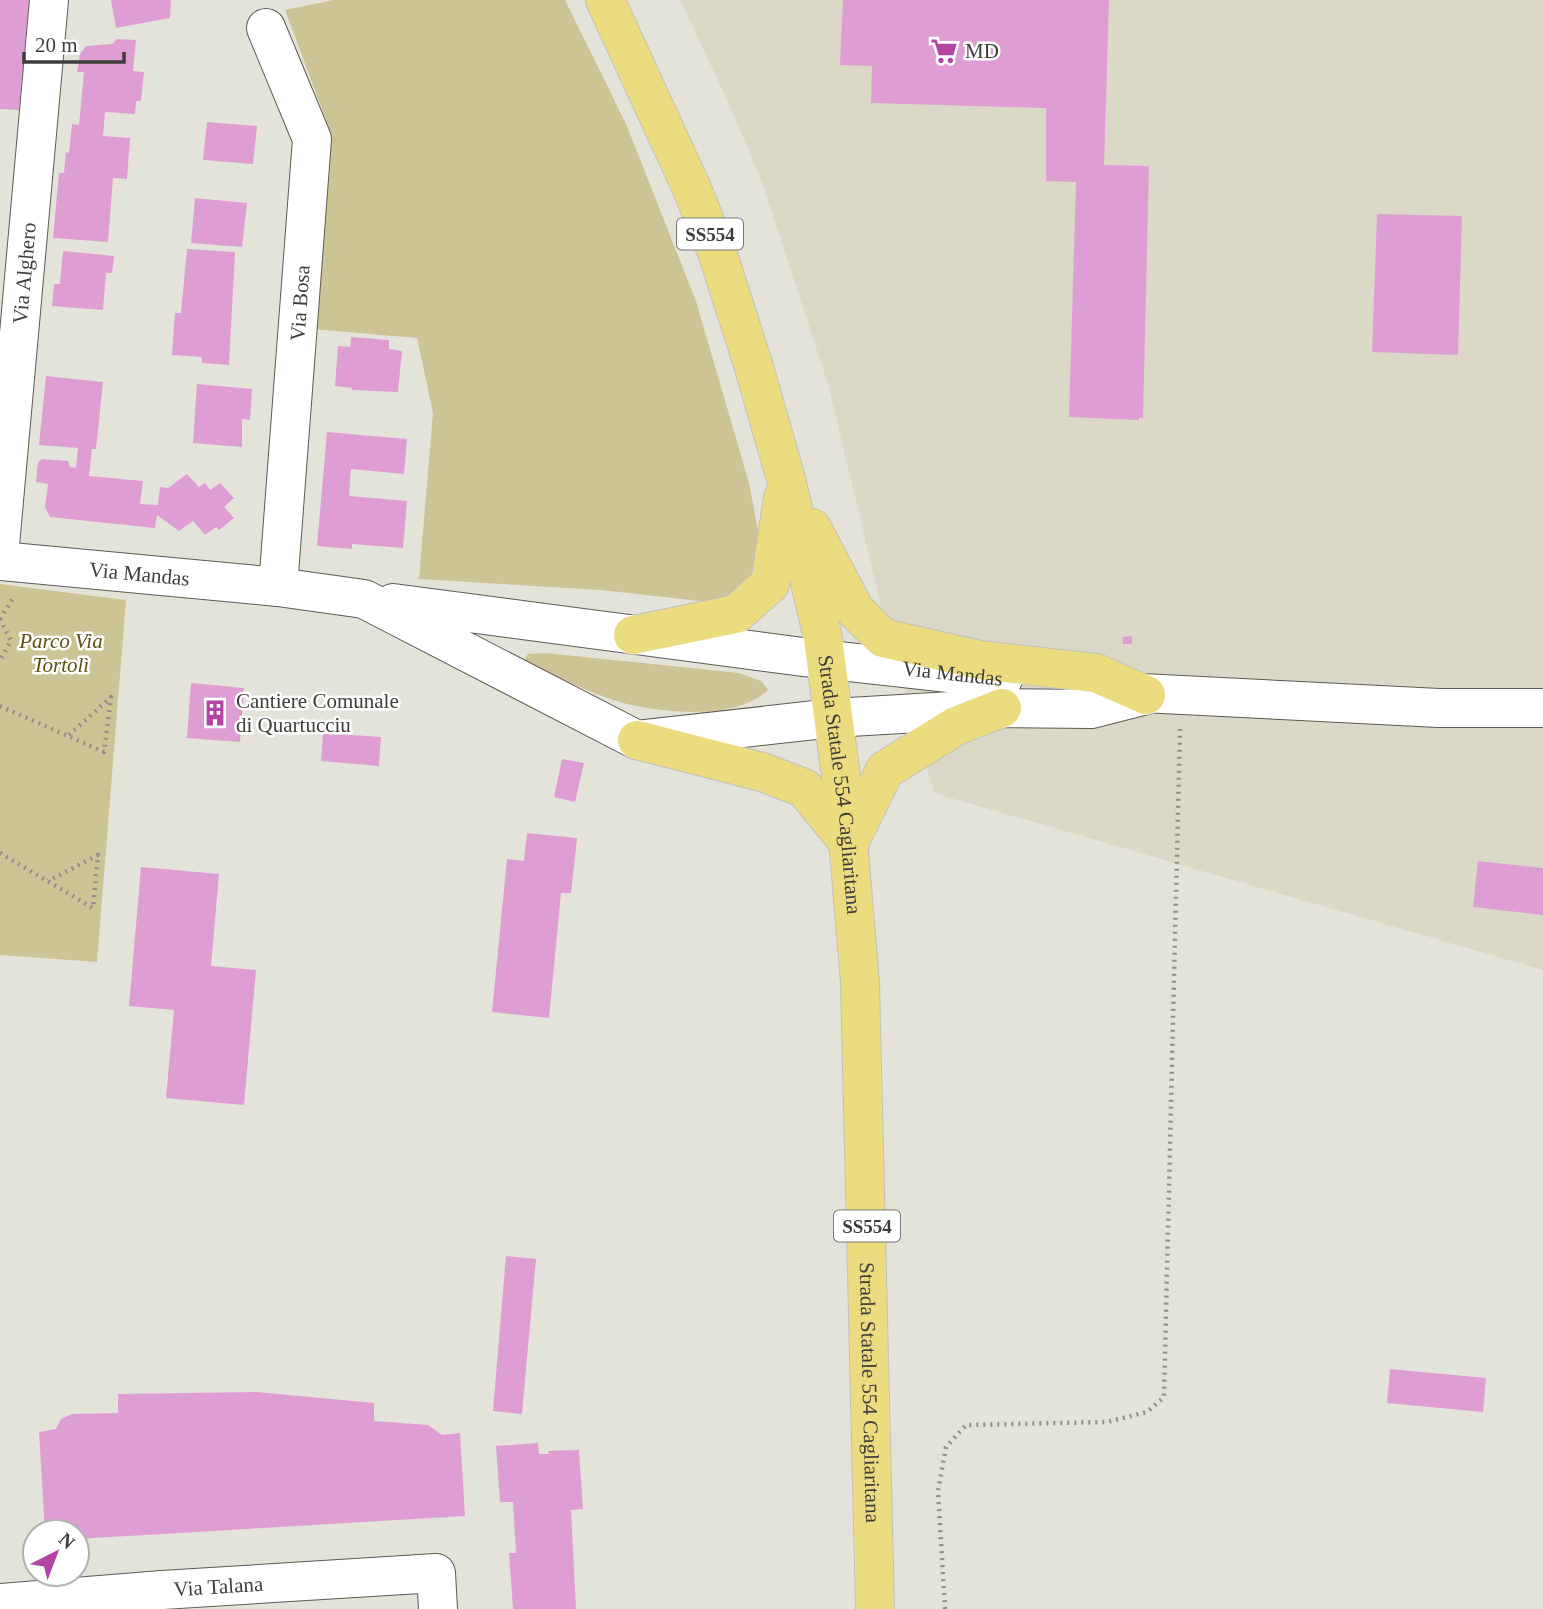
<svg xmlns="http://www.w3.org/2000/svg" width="1543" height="1609" viewBox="0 0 1543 1609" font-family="'Times New Roman',serif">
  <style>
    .built { fill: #dbd8c8 }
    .green { fill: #ccc495 }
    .building { fill: #df9ed3 }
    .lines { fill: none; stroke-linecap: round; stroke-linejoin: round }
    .minor-casing { stroke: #5c5b53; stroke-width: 40 }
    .major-casing { stroke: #c1c1c0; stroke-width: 40 }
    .path { stroke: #908f89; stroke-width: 4.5; stroke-dasharray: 2 5; stroke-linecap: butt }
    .minor { stroke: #fff; stroke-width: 38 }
    .major { stroke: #ebdc80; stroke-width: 38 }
    .labels { text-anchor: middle; stroke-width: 5; stroke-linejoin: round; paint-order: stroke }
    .shield { fill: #fff; stroke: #787775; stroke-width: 2 }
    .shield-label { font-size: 19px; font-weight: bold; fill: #3e3d3a }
    .poi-label { font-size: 21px; fill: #3e3d3a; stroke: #fff; text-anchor: start }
    .street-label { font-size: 21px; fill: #3e3d3a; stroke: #fff }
    .park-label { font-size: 21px; font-style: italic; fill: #5a4f11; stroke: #fff }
  </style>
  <rect width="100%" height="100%" fill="#e4e3da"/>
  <path class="built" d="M680,0H1543V970L934,793L884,618L828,384L763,185L729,104Z"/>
  <path class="green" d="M333,0H565L626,124L696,301L749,483L762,552L751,576L727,604L601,590L419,579L433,413L417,338L312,329L332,136L285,10Z
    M0,584L126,600L97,962L0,955Z
    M546,653L739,673L761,681L768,690C736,721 664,713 623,703C589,693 556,676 524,660L528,654Z"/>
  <path class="building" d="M0,0H29L19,110L0,109Z
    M111,0H171L170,18L116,28Z
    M843,0H1109L1104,165L1149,166L1143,418H1139V420L1069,417L1076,182L1046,181V108L871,103L872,66L840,65Z
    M117,39L136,40L133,71L144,72L141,101H136L135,114L105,112L103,136L130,138L127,179L113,178L108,242L53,238L59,173H64L66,152L69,153L72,124L79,125L84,72H77L80,54L86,46L112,44Z
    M207,122L257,126L253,164L203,160Z
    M195,198L247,203L242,247L191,243Z
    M1377,214L1462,216L1458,355L1372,352Z
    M187,249L235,252L229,365L202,363V357L172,355L175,313H181Z
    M63,251L114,256L112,273H106L103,310L52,306L54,284H60Z
    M351,337L389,340V349L402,351L398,392L352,390V388L335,386L338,346L350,347Z
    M46,376L103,382L96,449H92L89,476L143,481L140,504L158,505L160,487L168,488L187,474L199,487L205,483L210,490L220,483L234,498L224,507L234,518L219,530L216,527L205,535L193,521L179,531L157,515L155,528L50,517L45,507L48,484L36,482L38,462L42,459L68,461L70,467L76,468L78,448L39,445Z
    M197,384L252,389L250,420L242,419V447L193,443Z
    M327,432L407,439L404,474L351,469L349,496L407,501L403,548L352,544V549L317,546Z
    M1132,636V644H1123V637Z
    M191,683L244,688L240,742L187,738Z
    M323,733L381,737L379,766L321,761Z
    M562,759L584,763L575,802L554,797Z
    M527,833L577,838L571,893H561L549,1018L492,1012L507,859L524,861Z
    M1478,861L1543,868V915L1473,907Z
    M141,867L219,874L211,966L256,970L244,1105L166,1098L174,1010L129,1006Z
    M506,1256L536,1259L522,1414L493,1411Z
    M1390,1369L1486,1378L1483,1412L1387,1403Z
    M257,1392L374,1403V1421L428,1425L442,1435L460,1433L465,1516L77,1539V1532H45L39,1432L56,1429L61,1419L72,1414L118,1413V1394Z
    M538,1443L539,1454H549L548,1451L579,1450L583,1509L571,1510L576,1609H513L509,1553H516L513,1502H500L496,1446Z"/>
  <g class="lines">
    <g class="minor-casing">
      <g id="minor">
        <path d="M266,28L312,139L278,587"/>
        <path id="s1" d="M0,545L49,0"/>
        <path id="s2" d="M0,561L278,587L364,599L637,740L833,718L1002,708L1091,709L1146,695"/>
        <path id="s3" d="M393,603L803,657L1003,679"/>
        <path d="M1122,692L1439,708H1543"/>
        <path id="s4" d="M0,1603L162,1590L436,1573L438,1609"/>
      </g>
    </g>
    <g class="major-casing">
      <g id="major">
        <path id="s5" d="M605,0L693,191L717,252L753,364L786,479L823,638L846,816L860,982L875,1609"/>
        <path d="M812,528L855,610L883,638L980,660L1096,673L1146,695"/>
        <path d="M633,635L736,614L770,584L783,498"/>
        <path d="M637,740L762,772L804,788L849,843"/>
        <path d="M849,843L885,770L956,726L1002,708"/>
      </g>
    </g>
    <path class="path" d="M0,619L13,598
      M0,619L11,641L0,660
      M0,706L104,752L111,697L69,735
      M0,853L93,908L98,855L48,881
      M945,1609L938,1491L946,1447L966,1425L1107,1422L1147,1412L1164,1397L1180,729"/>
    <use href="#minor" class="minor"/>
    <use href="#major" class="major"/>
  </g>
  <defs>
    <g id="supermarket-bare" transform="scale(2.1)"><path d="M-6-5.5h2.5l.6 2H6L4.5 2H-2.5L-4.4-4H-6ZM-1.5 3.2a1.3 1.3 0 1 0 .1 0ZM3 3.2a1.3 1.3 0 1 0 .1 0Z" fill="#b245a3" stroke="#fff" stroke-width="2.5" paint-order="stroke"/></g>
    <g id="building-bare" transform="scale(2.1)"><path d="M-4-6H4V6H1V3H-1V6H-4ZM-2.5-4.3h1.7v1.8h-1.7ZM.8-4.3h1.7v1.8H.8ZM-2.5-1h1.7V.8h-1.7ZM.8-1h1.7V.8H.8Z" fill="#b245a3" stroke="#fff" stroke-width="2.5" paint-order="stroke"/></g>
  </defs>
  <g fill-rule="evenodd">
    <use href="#supermarket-bare" x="944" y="51"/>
    <use href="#building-bare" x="215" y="713"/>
  </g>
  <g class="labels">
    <g class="shield">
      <rect x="677" y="218.5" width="66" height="31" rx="5"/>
      <rect x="834" y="1210.5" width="66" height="31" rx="5"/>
    </g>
    <g class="shield-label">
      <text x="710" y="241">SS554</text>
      <text x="867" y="1233">SS554</text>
    </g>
    <g class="poi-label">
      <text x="965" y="58">MD</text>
      <text x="236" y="708">Cantiere Comunale<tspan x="236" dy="24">di Quartucciu</tspan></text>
    </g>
    <g class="street-label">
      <text dy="7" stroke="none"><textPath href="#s1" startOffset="273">Via Alghero</textPath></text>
      <text transform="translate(300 303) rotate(-86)" y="7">Via Bosa</text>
      <text dy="7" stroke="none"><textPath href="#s2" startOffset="140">Via Mandas</textPath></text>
      <text dy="7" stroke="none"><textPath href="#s3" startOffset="564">Via Mandas</textPath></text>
      <text dy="7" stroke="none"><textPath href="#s5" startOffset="824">Strada Statale 554 Cagliaritana</textPath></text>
      <text dy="7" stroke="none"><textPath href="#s5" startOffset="1433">Strada Statale 554 Cagliaritana</textPath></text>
      <text dy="7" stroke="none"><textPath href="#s4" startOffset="219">Via Talana</textPath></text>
    </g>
    <g class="park-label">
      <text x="61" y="648">Parco Via<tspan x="61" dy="24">Tortolì</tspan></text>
    </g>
  </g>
  <g transform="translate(56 1553) rotate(42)"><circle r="33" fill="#ffffff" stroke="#b2b1b0" stroke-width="2"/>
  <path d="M0-5L12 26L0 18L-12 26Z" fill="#b245a3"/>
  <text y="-10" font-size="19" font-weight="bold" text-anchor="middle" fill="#3e3d3a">N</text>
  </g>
  <path d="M24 52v10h100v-10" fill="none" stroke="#3e3d3a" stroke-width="3.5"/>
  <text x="35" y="52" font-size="21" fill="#3e3d3a" stroke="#ffffff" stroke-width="5" paint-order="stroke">20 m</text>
</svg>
